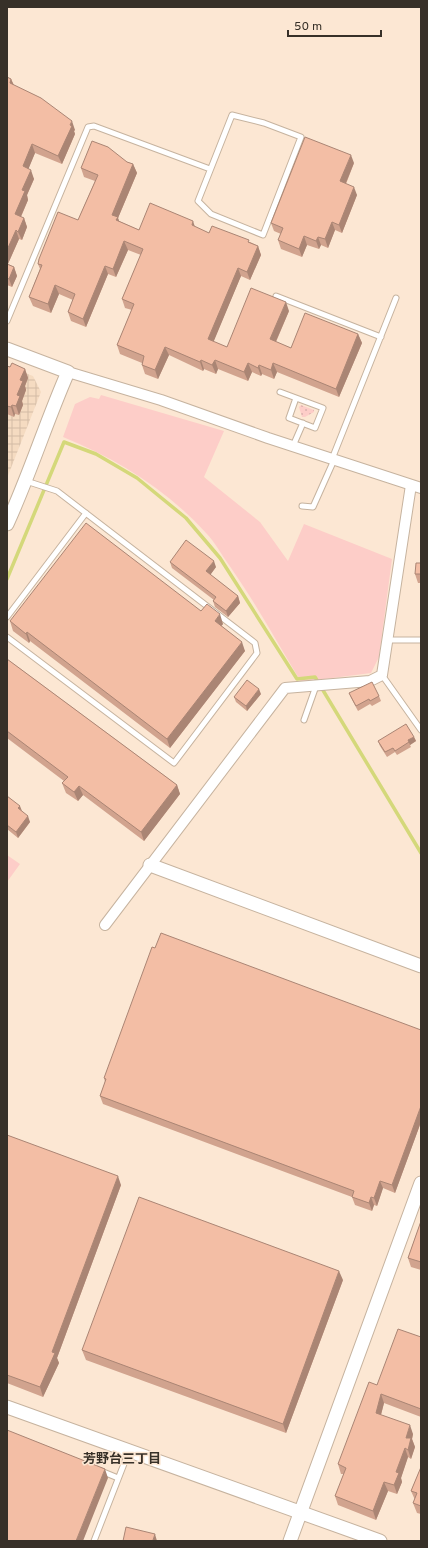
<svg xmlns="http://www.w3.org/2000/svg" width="428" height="1548" viewBox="0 0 428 1548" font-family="Overpass,'Noto Sans JP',sans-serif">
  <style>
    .industrial { fill: url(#industrial-grid) }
    .grass { fill: url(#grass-dots) }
    .park { fill: #fdcdc8 }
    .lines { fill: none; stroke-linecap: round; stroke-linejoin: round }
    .stream { stroke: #d4d87a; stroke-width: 3.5 }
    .service-casing { stroke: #c6b39f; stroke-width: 7 }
    .minor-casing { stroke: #c6b39f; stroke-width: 12 }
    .tertiary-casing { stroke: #c6b39f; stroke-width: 15 }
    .service { stroke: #fff; stroke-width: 5 }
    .minor { stroke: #fff; stroke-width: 10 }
    .tertiary { stroke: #fff; stroke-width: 13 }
    .wall { fill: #d1a38e }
    .shaded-wall { fill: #aa8574 }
    .building { fill: #f3bea5; stroke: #aa8574 }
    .labels { text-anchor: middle; stroke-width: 3; stroke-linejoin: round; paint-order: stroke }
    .neighbourhood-label { font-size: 13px; font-weight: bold; fill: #373028; stroke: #fce7d3 }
  </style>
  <defs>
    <pattern id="industrial-grid" width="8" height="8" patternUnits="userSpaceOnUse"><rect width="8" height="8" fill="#f5dbc1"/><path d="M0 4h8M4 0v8" fill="none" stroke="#d3bca6"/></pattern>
    <pattern id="grass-dots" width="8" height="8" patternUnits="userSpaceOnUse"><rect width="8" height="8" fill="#fdcdc8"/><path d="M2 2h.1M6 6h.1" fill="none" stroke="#d9b0ac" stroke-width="1.8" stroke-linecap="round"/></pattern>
  </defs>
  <rect width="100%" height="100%" fill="#fce7d3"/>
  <path class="industrial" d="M7,366L33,376L41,392L7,478Z"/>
  <path class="grass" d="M301,405L314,410V412L305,417H302L299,407Z"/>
  <path class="park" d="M101,395L224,431L204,477L260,522L288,561L304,524L392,559L379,657L371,673L301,682C277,642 255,602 229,565C221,554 215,542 206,533C166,489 117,459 63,437L75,404L90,397L99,399Z
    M7,855L20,864L7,882Z"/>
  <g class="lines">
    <path class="stream" d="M7,579L64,442L96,454L137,478L186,518L220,558L297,679L315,677L421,853"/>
    <g class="service-casing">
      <path id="service" d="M232,115L264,123L301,137L263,235L211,214L198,201Z
        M276,296L381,337
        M7,321L88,127L94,126L210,169
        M280,392L323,408L315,428L289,418L296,398
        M293,446L303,423
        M332,459L396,298
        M302,506L313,507L334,460
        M7,617L86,513
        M7,637L174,763L257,653L255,643L57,491L26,481
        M388,640H421
        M382,675L421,730
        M304,720L316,686
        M101,1471L118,1478
        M94,1541L129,1451"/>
    </g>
    <g class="minor-casing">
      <path id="minor" d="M68,372L161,400L268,438L421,488
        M105,925L285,688L370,681L382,675L411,485"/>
    </g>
    <g class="tertiary-casing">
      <path id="tertiary" d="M7,349L68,372C46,422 30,474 7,524
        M150,865L421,966
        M7,1407L380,1541
        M290,1541L421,1183"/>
    </g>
    <use href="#service" class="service"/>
    <use href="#minor" class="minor"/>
    <use href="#tertiary" class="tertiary"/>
  </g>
  <path class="wall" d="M7,77L11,79L14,85L75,130L74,131L75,134L62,164L35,153L28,169L34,179L27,195L28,200L21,217L24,218L27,227L22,240L19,239L8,264L14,267L17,276L12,287L7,285Z
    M127,162L133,164L137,173L118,218L119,221L139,230L195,227L209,233L250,242L258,246L261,255L250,280L241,276L213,342L227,347L289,311L276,342L291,348L358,334L362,343L339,397L277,372L274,379L262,374L261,376L252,372L248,381L218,369L216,374L204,369L203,371L169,355L158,379L145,374L142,365V363L120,354L117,345L132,310L125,308L122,299L141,255L128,250L116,277L108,274L86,327L71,321L68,312L73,300L59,294L51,313L33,306L29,297L40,269L38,264L78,220L95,181L84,177L81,168Z
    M354,163L346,184L357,195L342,233L335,230L328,248L321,245L319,249L307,245L302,257L281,249L278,240L281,234L274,231L271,223Z
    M7,366L10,367L25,369L28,378L25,386L26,390L22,401L23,405L19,415L15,414L14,417L7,414Z
    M170,562L216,567L210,575L238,596L240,603L228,617L215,607L213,601L214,600L172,568Z
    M421,563V583H418L415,574Z
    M201,611L223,624L221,626L245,651L170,748L30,641L29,643L13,631L10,621Z
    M7,659L177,785L180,794L144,841L83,795L78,801L66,793L62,783L64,781L7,738Z
    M349,693L379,696L381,701L372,706L370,704L358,711L351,698Z
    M261,694L247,711L236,702L234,697Z
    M414,737L416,741L410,745L411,747L397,755L395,752L387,757L380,746L378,741Z
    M7,796L22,811L30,822L18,838L7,829Z
    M421,1030V1122L395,1193L383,1188L377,1206L374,1205L372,1211L355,1205L352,1197L103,1104L100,1096L105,1082L104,1078Z
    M7,1135L121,1185L57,1358L59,1363L43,1397L7,1383Z
    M421,1221V1270L411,1267L408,1258Z
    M343,1280L286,1433L86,1360L82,1350Z
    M421,1337V1417L384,1403L381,1415L413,1434L412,1439L415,1447L411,1459L408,1457L401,1478L402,1482L397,1494L388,1491L376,1520L338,1505L335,1496L344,1474H341L338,1464L377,1385Z
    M421,1467V1514L417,1513L413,1503L415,1500L411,1491Z"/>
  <path class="shaded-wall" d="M11,79L15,88L10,83Z
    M72,121L75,130L74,131L75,134L62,164L58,156Z
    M32,144L35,153L26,175L23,166Z
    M351,155L354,163L343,190L340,181Z
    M133,164L137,173L118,218L121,226L112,215Z
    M31,170L34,179L27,195L28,200L18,223L15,214L22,190Z
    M354,187L357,195L342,233L339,225Z
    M24,218L27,227L22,240L18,232Z
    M193,221L196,230L192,225Z
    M332,222L335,230L328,248L325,239Z
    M16,230L19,239L7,266V250Z
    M304,236L307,245L302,257L299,249Z
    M318,237L321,245L319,249L316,241Z
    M124,241L128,250L116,277L113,269Z
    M258,246L261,255L250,280L247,272Z
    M105,266L108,274L86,327L83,319Z
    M14,267L17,276L12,287L9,279Z
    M238,268L241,276L211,348L208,339Z
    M55,285L59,294L51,313L48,304Z
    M286,302L289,311L273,348L270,339Z
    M358,334L362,343L339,397L336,389Z
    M165,347L169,355L158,379L155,370Z
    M201,360L204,369L203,371L200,362Z
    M215,360L218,369L216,374L212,365Z
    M248,363L252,372L248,381L244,372Z
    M273,363L277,372L274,379L271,370Z
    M259,365L262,374L261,376L258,368Z
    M25,369L28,378L25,386L26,390L22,401L23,405L19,415L16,406L17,395L20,380Z
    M12,405L15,414L14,417L11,407Z
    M214,561L216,567L208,578L206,571Z
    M238,596L240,603L228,617L226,611Z
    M220,614L223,624L218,630L215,621Z
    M27,632L30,641L29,643L26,634Z
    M242,642L245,651L170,748L167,739Z
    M259,689L261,694L247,711L246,706Z
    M414,737L416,741L410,745L408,740Z
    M177,785L180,794L144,841L141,832Z
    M79,786L83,795L78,801L74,792Z
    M20,806L22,811L18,808Z
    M28,816L30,822L18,838L16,832Z
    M421,1106V1122L395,1193L392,1185Z
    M118,1176L121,1185L57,1358L59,1363L43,1397L40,1387L52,1352Z
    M380,1181L383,1188L377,1206L374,1198Z
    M371,1197L374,1205L372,1211L369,1203Z
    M339,1271L343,1280L286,1433L283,1424Z
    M381,1394L384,1403L379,1422L376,1413Z
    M410,1425L413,1434L412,1439L415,1447L411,1459L408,1450L406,1438Z
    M405,1448L408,1457L401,1478L402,1482L397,1494L394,1485L396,1472Z
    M105,1469L108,1478L83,1541H76Z
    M384,1482L388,1491L376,1520L373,1511Z
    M155,1534L157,1541L153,1540Z"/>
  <path class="building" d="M7,77L11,79L10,83L41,98L72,121L70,125L72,126L58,156L32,144L23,166L31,170L22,190L25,191L15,214L24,218L18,232L16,230L7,250Z
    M305,137L351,155L340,181L354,187L339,225L332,222L325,239L318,237L316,241L304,236L299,249L278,240L283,228L271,223Z
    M92,141L108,147L127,162L133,164L112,215L118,217L116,220L139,230L150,203L193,221L192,225L209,233L212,226L249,240L248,242L258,246L247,272L238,268L208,339L227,347L251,288L286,302L270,339L291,348L305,313L358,334L336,389L273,363L271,370L259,365L258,368L248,363L244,372L215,360L212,365L201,360L200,362L165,347L155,370L142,365L144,356L117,345L134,304L122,299L143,249L124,241L113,269L105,266L83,319L68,312L75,294L55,285L48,304L29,297L42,265L38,264L39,259L58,212L78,220L98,175L81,168Z
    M7,264L14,267L9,279L7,278Z
    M12,363L25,369L20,380L23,381L17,395L20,396L16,406L12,405L11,407L7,406V366L10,367Z
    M86,523L201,611L207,604L220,614L215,621L242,642L167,739L27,632L26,634L10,621Z
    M186,540L214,561L206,571L238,596L226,611L213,601L216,597L170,562Z
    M416,563H421V574H415Z
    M7,659L177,785L141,832L79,786L74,792L62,783L68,777L7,731Z
    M247,680L259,689L246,706L234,697Z
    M372,682L379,696L370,701L369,699L356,706L349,693Z
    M406,724L414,737L408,740L409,742L395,751L393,748L385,752L378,741Z
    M7,796L20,806L18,808L28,816L16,832L7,825Z
    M161,933L421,1030V1106L392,1185L380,1181L374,1198L371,1197L369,1203L352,1197L354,1191L100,1096L106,1079L104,1078L152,947L155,948Z
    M7,1135L118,1176L52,1352L55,1353L40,1387L7,1375Z
    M139,1197L339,1271L283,1424L82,1350Z
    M421,1221V1262L408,1258Z
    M398,1329L421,1337V1409L381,1394L376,1413L410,1425L406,1438H411L408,1450L405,1448L396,1472L399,1473L394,1485L384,1482L373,1511L335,1496L346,1468L338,1464L369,1382L377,1385Z
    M7,1430L105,1469L76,1541H7Z
    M421,1467V1506L413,1503L417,1493L411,1491Z
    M126,1527L155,1534L153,1540L159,1541H123Z"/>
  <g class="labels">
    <g class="neighbourhood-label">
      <text x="122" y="1463">芳野台三丁目</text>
    </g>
  </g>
  <rect width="428" height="1548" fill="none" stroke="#373028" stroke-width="16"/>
  <path d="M288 30v6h93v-6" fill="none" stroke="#373028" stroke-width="2"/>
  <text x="294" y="30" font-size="12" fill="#373028" stroke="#fce7d3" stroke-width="3" paint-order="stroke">50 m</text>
</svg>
